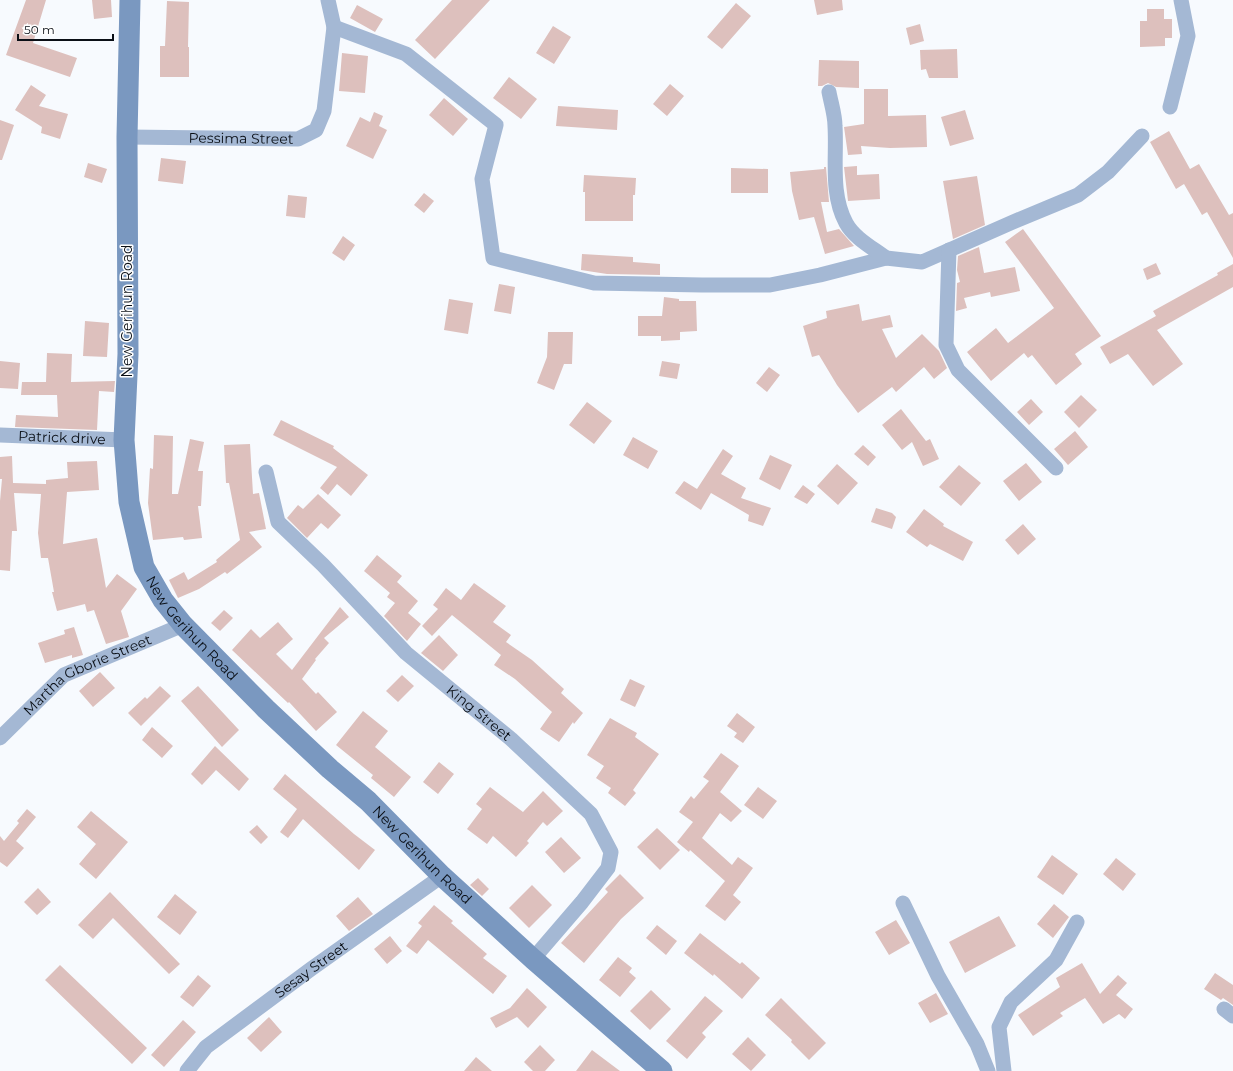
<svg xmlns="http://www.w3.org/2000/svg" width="1233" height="1071" viewBox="0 0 1233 1071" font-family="Montserrat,sans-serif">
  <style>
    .building { fill: #ddc0bd }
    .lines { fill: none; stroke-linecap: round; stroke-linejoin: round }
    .street { stroke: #a4b8d4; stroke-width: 15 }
    .secondary { stroke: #7a98c0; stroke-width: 21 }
    .labels { text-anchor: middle; stroke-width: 3; stroke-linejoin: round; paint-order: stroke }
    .street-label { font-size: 14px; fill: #0a0f16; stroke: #fff }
  </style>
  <rect width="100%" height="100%" fill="#f7fafe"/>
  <path class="building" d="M26,0H46L33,43L77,58L70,77L6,55Z
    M92,0H111L112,17L94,19Z
    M452,0H490L435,59L415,40Z
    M814,0H842L843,10L817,15Z
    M167,1L189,2L188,47H189V77H160V46H165Z
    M736,3L751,16L722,49L707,37Z
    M357,5L383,19L375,32L350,18Z
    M1147,9H1164V19H1172V38H1165V46L1140,47V21H1147Z
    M920,24L924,41L910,45L906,28Z
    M553,26L571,37L554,64L536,53Z
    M957,49L958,78H929L926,69L921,70L920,50Z
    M342,53L368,56L365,93L339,91Z
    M819,60L859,61V88L836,87L828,83L822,86H818Z
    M509,77L537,99L521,119L493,98Z
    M670,84L684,96L667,116L653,104Z
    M31,85L46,95L39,106L68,114L60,139L41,133L42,127L15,110Z
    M864,89H888V116L926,115L927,147L890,148L861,146L862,154L848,155L844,127L864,124Z
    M444,98L468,119L453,136L429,115Z
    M558,106L618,110L617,130L556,126Z
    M965,110L974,139L950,146L941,117Z
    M374,112L383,116L379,126L387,130L373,159L346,146L360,117L370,122Z
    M0,120L14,125L2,160H0Z
    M1169,131L1190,169L1199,164L1229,215L1233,213V258L1207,212L1202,215L1184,184L1176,189L1150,142Z
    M161,158L186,161L183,184L158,181Z
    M88,163L107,169L102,183L84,177Z
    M857,166V175L879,174L880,199L848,201L844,167Z
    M824,167H826L829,202H821L827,232L839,229L854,246L825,254L814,217L799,220L792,191L790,172L824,169Z
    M731,168L768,169V193H731Z
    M584,175L636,178L635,195H633V221H585V192H583Z
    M977,176L985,225L953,239L943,181Z
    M424,193L434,201L424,213L414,205Z
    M288,195L307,197L305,218L286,216Z
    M1023,229L1101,336L1075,354L1082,364L1056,385L1032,355L1028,358L1024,353L991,381L967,352L996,328L1008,343L1054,308L1005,242Z
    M343,236L355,245L344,261L332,253Z
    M979,247L984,273L1015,267L1020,291L991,297L990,292L964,298L967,308L956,311L957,283L960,282L957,270L958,256Z
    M582,254L633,257V262L660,264V275L607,274L581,270Z
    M1156,263L1161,274L1147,280L1143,269Z
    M1233,264V287L1157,330L1183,364L1153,386L1128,354L1110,364L1100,347L1156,316L1153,311L1218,275L1217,273Z
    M499,284L515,287L511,314L494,311Z
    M664,297L679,299V301H696L697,331L680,332V340L661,341V336H638V316H662Z
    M449,299L473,303L468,334L444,330Z
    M859,304L862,321L890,315L893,327L882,329L896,358L922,334L939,351L947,368L934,379L924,367L896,392L892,387L858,413L837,385L819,355L812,357L803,326L827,318L826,311Z
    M85,321L109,323L107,357L83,356Z
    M548,332H573L572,364H564L554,390L537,383L547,357Z
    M47,353L72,354L71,382L115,381L114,392L99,391L97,430L15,427L16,415L58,417L57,395H21L22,382H46Z
    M0,361L20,363L18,389L0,388Z
    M662,361L680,364L677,379L659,376Z
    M769,367L780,375L767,392L756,383Z
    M1081,395L1097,410L1079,428L1064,412Z
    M1031,399L1043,412L1029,425L1017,412Z
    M587,402L612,421L594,444L569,425Z
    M901,409L926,441L930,439L939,459L923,466L912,442L902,450L882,425Z
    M281,420L334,446L333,448L368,475L351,496L337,484L328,495L320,488L337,467L273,435Z
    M1075,431L1088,447L1068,465L1054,449Z
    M154,435L173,436L172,494H178L190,439L204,442L198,471H203L201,506H198L202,538L184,540L183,537L153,540L148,503L150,468L153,469Z
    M633,437L658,451L648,469L623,455Z
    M250,444L253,494L259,493L266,529L249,532L262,547L227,574L225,572L199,589L178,598L169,580L184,572L188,580L217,562L216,560L240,540L229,483H226L224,445Z
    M863,445L876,457L868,466L854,454Z
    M723,449L733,456L721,474L746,488L741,498L771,508L763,526L748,521L749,515L711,493L701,510L675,493L684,481L697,489Z
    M770,455L792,465L780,490L759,479Z
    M12,456L13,483L46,484V480L68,478L67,462L97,461L99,490L67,492L63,544L97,538L106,588L117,574L137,589L121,611L129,637L106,644L94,610L87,612L85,604L57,611L52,592H54L48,558H41L38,533L41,494L14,493L17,531H12L10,571L0,570V501L2,479H0V457Z
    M1026,463L1042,482L1019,501L1003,481Z
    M837,464L858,483L838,505L817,486Z
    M959,465L981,483L961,506L939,487Z
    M803,485L815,494L807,504L794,497Z
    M318,494L341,515L328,529L321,523L307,538L287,518L298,505L303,509Z
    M876,508L892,513L896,517L892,529L871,522Z
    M924,509L944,524L943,526L973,542L963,561L930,544L927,547L906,532Z
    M1023,524L1036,539L1018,555L1005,540Z
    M377,555L402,576L397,582L418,601L408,613L421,624L407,641L384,616L395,603L387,597L390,593L364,571Z
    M474,583L506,606L493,622L511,635L506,642L532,660L564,689L561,693L583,713L574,724L573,722L559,742L540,729L552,712L515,679L494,665L501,655L452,615L432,636L422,626L438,609L433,605L446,588L461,600Z
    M340,607L349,617L324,638L329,643L315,659L316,660L302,679L316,694L318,692L337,712L316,731L289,702L288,703L232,650L251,629L260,638L278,622L293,639L276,654L292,670Z
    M224,610L233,618L220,631L211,623Z
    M74,627L83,655L72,658V655L45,663L38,643L65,634L64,630Z
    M439,635L458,655L443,671L421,653Z
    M100,672L115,688L93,707L79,691Z
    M402,675L414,686L398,702L386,691Z
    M630,679L645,686L635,707L620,700Z
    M160,686L171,696L141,726L128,713L145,697L147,699Z
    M198,686L239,730L222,747L181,701Z
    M363,711L388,731L375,747L411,777L394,797L371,778L373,775L336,745Z
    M737,713L755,727L743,743L734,737L737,733L727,726Z
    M610,718L637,733L635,737L659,754L633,790L636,793L625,806L608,793L611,788L596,778L604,766L587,755Z
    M152,727L173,746L162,758L142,740Z
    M215,746L249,779L239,791L216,770L202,785L191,774Z
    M721,753L739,766L720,792L742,811L731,822L720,813L702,838L732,865L738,857L753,868L733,895L741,902L725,921L705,906L725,881L690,850L689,852L677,842L693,822L679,812L691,796L694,799L709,781L703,777Z
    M439,762L454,774L438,794L423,782Z
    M285,774L354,834L375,850L359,870L303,819L288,838L280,832L297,809L273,789Z
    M490,787L523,812L543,791L563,811L547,826L543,822L527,841L529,843L516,857L493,836L487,844L467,829L482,809L476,804Z
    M758,787L777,801L763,819L744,805Z
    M27,809L36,817L16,841L24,848L7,867L0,862V836L4,841L19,823L17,821Z
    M91,811L128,842L96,879L79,864L96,844L77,827Z
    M257,825L268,837L261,844L249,832Z
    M657,828L680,850L660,870L637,847Z
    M561,837L581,858L564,873L545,852Z
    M1052,855L1078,874L1063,895L1037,877Z
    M1116,858L1136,874L1123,891L1103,874Z
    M620,874L644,898L621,919L584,963L561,943L608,892L605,889Z
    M478,878L489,889L482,896L470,885Z
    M532,885L552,905L529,928L509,908Z
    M38,888L51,902L37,915L24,902Z
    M110,892L180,964L169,974L113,918L93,939L78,925Z
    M175,894L197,912L180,935L157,917Z
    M358,897L373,914L349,931L336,916Z
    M1054,904L1069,917L1053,938L1037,924Z
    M434,905L453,921L451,923L487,954L483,958L507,976L493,994L428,940L417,954L406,946L422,926L418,923Z
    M999,916L1016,946L965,973L949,942Z
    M896,920L910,943L889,955L875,932Z
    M657,925L677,941L666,955L646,938Z
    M700,933L740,964L742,962L760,978L742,999L714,974L713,976L684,953Z
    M390,936L402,951L387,964L374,949Z
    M618,957L632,968L629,972L636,978L620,997L599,980Z
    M1082,963L1100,994L1118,975L1127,983L1116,995L1133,1009L1125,1019L1119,1014L1103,1024L1085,998L1060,1013L1063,1016L1033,1036L1018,1015L1060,987L1056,978Z
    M60,965L147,1048L132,1064L45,980Z
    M1215,973L1233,985V1005L1223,998L1221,1000L1204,989Z
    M198,975L211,986L193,1007L180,997Z
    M527,988L547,1007L528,1028L517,1017L496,1028L490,1018L510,1008Z
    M651,990L671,1009L650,1030L630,1011Z
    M936,993L948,1014L930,1023L918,1003Z
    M705,996L723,1011L702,1033L706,1037L687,1059L666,1041Z
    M781,998L826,1043L809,1060L791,1042L792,1040L765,1015Z
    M269,1017L282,1032L261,1052L247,1038Z
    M183,1020L196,1032L164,1067L151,1055Z
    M748,1037L766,1055L751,1071L732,1054Z
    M540,1045L555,1060L545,1071H533L524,1062Z
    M592,1050L620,1071H576Z
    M476,1057L492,1071H464Z"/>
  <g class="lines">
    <g class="street">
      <path d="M334,27L406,54L496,125L482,179L493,258L594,283L702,285H770L820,275L886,258L922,262L1013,222L1078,195L1108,172L1142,136"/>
      <path d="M829,92C831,103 835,115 835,126C837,158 830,193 846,223C854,238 873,248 886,258"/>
      <path d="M1170,107L1188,36L1181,0"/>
      <path id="s1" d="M127,137L298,139L316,130L324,111L334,27L328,0"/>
      <path d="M949,250L946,345L958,370L1056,468"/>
      <path id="s2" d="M0,435L124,440"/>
      <path id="s3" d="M266,472L278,522L323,565L406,653L511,739L591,814L611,852L608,868L582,902L533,959"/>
      <path id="s4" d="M0,738L64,675L183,625"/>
      <path d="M903,903L938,976L977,1044L988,1071"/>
      <path d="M1224,1009L1233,1016"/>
      <path id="s5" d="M187,1071L206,1047L311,969L442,876"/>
      <path d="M1004,1071L999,1027L1011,1002L1056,960L1077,922"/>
    </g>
    <path class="secondary" id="s6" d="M130,0L127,137L128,354L124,440L129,502L144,567L163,600L183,625L266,709L330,769L368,801L442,876L533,959L662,1071"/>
  </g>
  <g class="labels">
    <g class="street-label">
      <text dy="5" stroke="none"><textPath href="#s1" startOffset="114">Pessima Street</textPath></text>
      <text transform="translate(127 311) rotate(-90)" y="5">New Gerihun Road</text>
      <text dy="5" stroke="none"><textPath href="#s2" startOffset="62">Patrick drive</textPath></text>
      <text dy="5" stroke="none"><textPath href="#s6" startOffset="647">New Gerihun Road</textPath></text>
      <text dy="5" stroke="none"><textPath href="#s4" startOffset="110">Martha Gborie Street</textPath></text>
      <text dy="5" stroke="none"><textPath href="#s3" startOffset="329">King Street</textPath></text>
      <text dy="5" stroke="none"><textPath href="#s6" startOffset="971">New Gerihun Road</textPath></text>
      <text dy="5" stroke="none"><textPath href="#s5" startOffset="161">Sesay Street</textPath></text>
    </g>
  </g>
  <path d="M18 34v6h95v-6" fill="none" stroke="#0a0f16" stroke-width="2"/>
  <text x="24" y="34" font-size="12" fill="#0a0f16" stroke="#ffffff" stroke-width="3" paint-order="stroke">50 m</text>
</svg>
